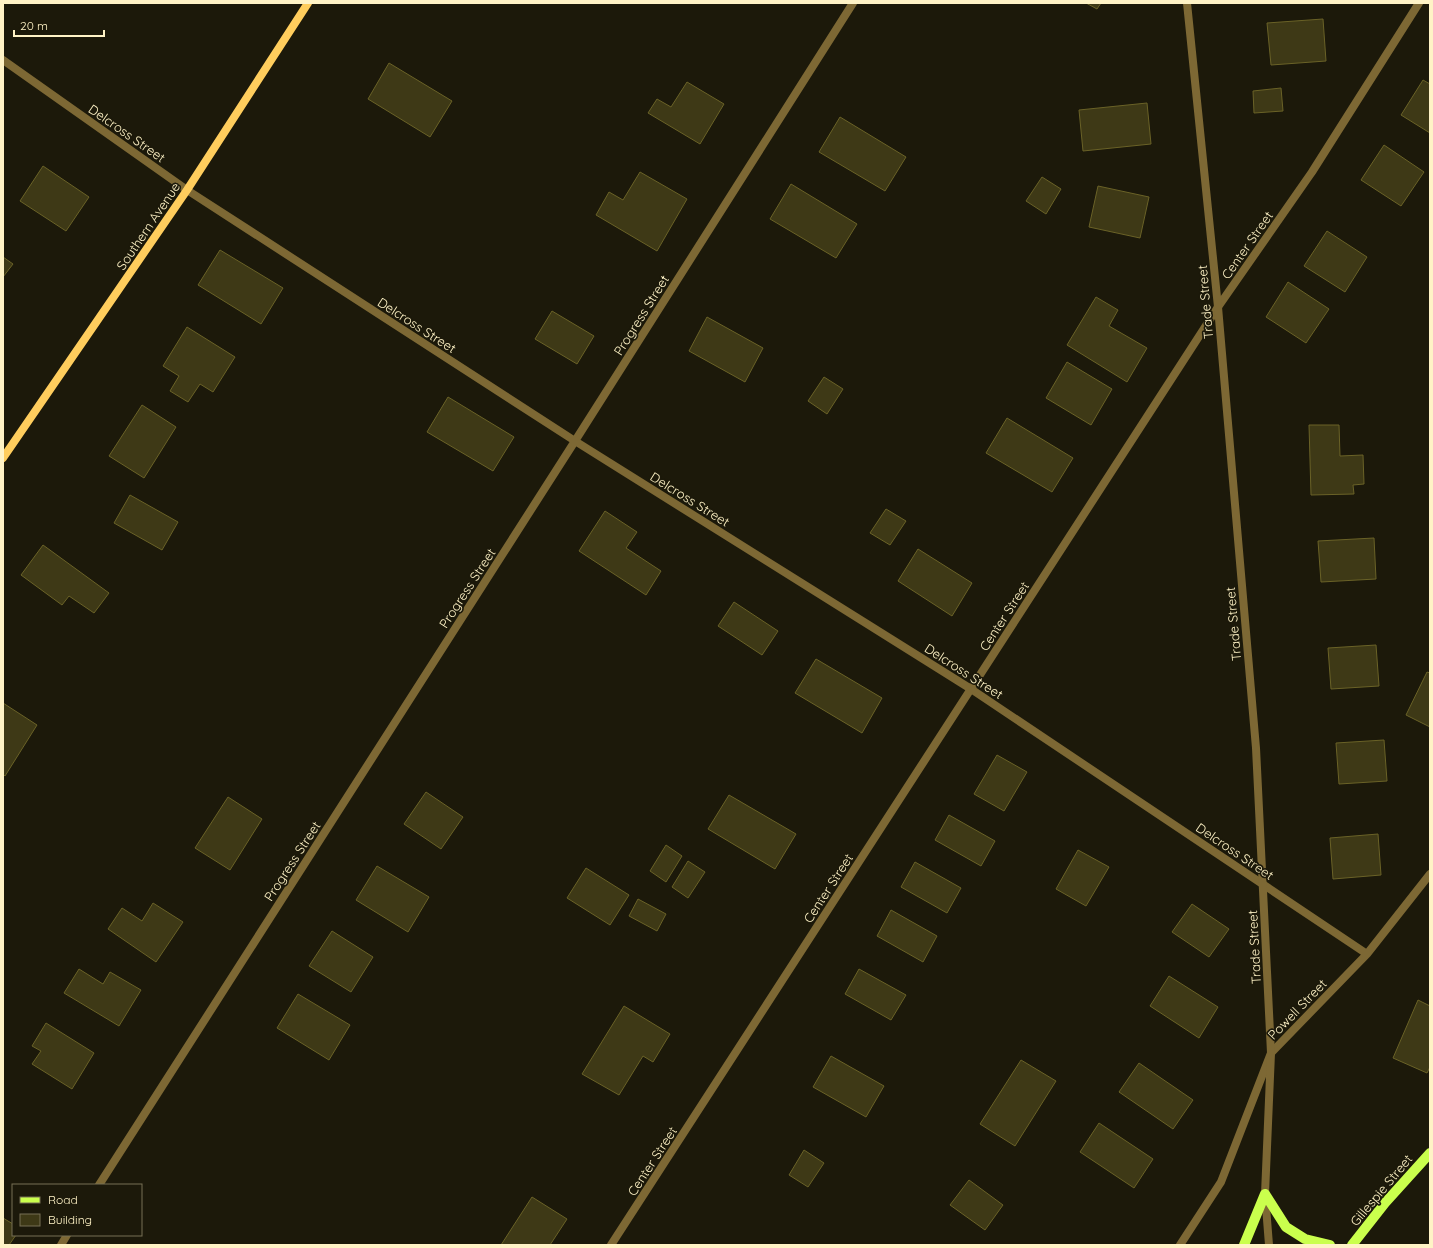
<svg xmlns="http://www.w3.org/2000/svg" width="1433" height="1248" viewBox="0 0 1433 1248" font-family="Quicksand,sans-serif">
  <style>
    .building { fill: #3e3916; stroke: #6a6227 }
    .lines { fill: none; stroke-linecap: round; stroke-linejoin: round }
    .minor { stroke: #7d6834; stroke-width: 8 }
    .tertiary { stroke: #7d6834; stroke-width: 8 }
    .secondary { stroke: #ffcd5d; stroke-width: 8 }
    .primary { stroke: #caff4d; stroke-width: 10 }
    .labels { text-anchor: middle; stroke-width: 3.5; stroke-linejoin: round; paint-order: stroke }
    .street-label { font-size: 13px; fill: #fff3c6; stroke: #1c190a }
  </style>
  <rect width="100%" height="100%" fill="#1c190a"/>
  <path class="building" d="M1086,3H1101L1097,9Z
    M1323,19L1326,61L1271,65L1267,23Z
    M389,63L452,101L430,137L368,99Z
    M1423,80L1430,84V133L1401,115Z
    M687,82L724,104L700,144L648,113L657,99L671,107Z
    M1281,88L1283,111L1254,113L1253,91Z
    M1147,103L1151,144L1083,151L1079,110Z
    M840,117L906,157L885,191L819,152Z
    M1384,145L1424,172L1401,206L1361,180Z
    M43,166L89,197L66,231L20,201Z
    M640,172L687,199L657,251L596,215L609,192L623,200Z
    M1042,177L1061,189L1046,214L1026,201Z
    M791,184L857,224L836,258L770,219Z
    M1098,186L1149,197L1140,238L1089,227Z
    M1327,231L1367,257L1345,292L1304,266Z
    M220,250L283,288L261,324L198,285Z
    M3,257L13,264L3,277Z
    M1288,282L1329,309L1306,343L1266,317Z
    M1096,297L1118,310L1109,326L1147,348L1127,382L1067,345Z
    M552,311L594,336L577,364L535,339Z
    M707,317L763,348L745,382L689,351Z
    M187,327L235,357L213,392L200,384L188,402L170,391L179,376L163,366Z
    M1067,362L1112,389L1091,425L1046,398Z
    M824,377L843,389L827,414L808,401Z
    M448,397L514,437L493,471L427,432Z
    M142,405L176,427L144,478L109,456Z
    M1007,418L1073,458L1052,492L986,453Z
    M1309,425H1339L1340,456L1363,455L1364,484L1353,485L1354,494L1311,495Z
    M130,495L178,522L162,550L114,523Z
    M886,509L906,521L890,545L870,533Z
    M605,511L637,532L626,548L661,571L646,595L579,551Z
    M1374,538L1376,579L1321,582L1318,541Z
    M43,545L109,593L94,613L69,596L62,605L21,575Z
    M918,549L972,583L952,616L898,581Z
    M734,602L778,631L762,655L718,626Z
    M1376,645L1379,686L1331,689L1328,648Z
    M816,659L882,698L862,733L795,693Z
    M1427,672L1430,673V727L1406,715Z
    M3,703L37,725L5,776L3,774Z
    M1384,740L1387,781L1339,784L1336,743Z
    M997,755L1027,772L1004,811L974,794Z
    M426,792L463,817L441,849L404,824Z
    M729,795L796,834L775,869L708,829Z
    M228,797L262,819L230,870L195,848Z
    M949,815L995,841L981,866L935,840Z
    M1378,834L1381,875L1333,879L1330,838Z
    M666,845L682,856L666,882L650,871Z
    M1078,850L1109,867L1086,906L1056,889Z
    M688,861L705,872L688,898L672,887Z
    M915,862L961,888L947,913L901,887Z
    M377,866L429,897L408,932L356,900Z
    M586,868L629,895L610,925L567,898Z
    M638,899L666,914L657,931L629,916Z
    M153,903L183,922L156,962L108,929L122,908L142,921Z
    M1192,904L1229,929L1209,957L1172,932Z
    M891,910L937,936L923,962L877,936Z
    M332,931L373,957L351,992L309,966Z
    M79,969L103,984L110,972L141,990L119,1026L64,993Z
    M859,969L906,995L891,1020L845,994Z
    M1169,976L1218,1007L1199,1038L1150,1006Z
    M298,994L350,1025L329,1060L277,1028Z
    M1418,1000L1430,1006V1067L1427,1073L1393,1058Z
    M624,1006L670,1034L653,1062L643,1056L619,1095L582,1074Z
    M46,1023L94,1053L72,1089L32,1064L41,1051L32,1046Z
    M831,1056L884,1086L866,1117L813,1087Z
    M1021,1060L1056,1081L1015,1146L980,1124Z
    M1139,1063L1193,1100L1173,1129L1119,1092Z
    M1099,1123L1153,1159L1134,1188L1080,1152Z
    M804,1150L824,1163L808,1187L789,1175Z
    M969,1180L1003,1205L985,1230L950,1205Z
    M532,1197L567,1219L550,1245H501Z
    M3,1218L13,1224V1235H16L9,1245H3Z"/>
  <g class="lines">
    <path class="minor" d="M3,60L187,190L575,441L971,689L1367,954
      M99,1185L575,441L853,3
      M61,1245L67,1235
      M611,1245L1218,307L1312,172L1419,3
      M1180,1245L1221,1182L1271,1053L1367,954L1430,874"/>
    <path class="tertiary" d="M1187,3L1218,307L1256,748L1271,1053L1265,1194L1269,1245"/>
    <path class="secondary" d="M3,458L187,190L308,3"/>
    <path class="primary" d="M1265,1194L1286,1227L1305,1239L1330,1245
      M1244,1245L1265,1194
      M1352,1245L1385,1203L1430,1153"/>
  </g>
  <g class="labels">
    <g class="street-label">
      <text transform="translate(127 133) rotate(35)" y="5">Delcross Street</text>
      <text transform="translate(148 226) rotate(-56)" y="5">Southern Avenue</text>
      <text transform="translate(1247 245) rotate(-55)" y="5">Center Street</text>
      <text transform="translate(1205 302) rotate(-95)" y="5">Trade Street</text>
      <text transform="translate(641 315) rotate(-58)" y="5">Progress Street</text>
      <text transform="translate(417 325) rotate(33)" y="5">Delcross Street</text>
      <text transform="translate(690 499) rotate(32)" y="5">Delcross Street</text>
      <text transform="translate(467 588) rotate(-57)" y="5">Progress Street</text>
      <text transform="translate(1004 616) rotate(-57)" y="5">Center Street</text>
      <text transform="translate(1233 624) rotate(-95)" y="5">Trade Street</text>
      <text transform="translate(964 671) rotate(33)" y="5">Delcross Street</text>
      <text transform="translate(1235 851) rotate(34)" y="5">Delcross Street</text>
      <text transform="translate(292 861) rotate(-57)" y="5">Progress Street</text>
      <text transform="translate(828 888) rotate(-57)" y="5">Center Street</text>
      <text transform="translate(1254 947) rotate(-93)" y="5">Trade Street</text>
      <text transform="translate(1297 1009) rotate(-46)" y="5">Powell Street</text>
      <text transform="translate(652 1161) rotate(-57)" y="5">Center Street</text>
      <text transform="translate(1381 1190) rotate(-50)" y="5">Gillespie Street</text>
    </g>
  </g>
  <rect width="1433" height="1248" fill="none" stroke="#fff3c6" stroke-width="8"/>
  <rect x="12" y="1184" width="130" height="52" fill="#1c190a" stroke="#777055"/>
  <rect x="20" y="1197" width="20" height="6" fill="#caff4d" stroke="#777055"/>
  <text x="48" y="1204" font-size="12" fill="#fff3c6">Road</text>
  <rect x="20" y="1214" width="20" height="12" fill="#3e3916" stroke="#777055"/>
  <text x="48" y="1224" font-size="12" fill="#fff3c6">Building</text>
  <path d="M14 30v6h90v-6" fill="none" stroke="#fff3c6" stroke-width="2"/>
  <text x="20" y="30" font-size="12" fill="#fff3c6" stroke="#1c190a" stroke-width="3" paint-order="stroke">20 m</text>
</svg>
